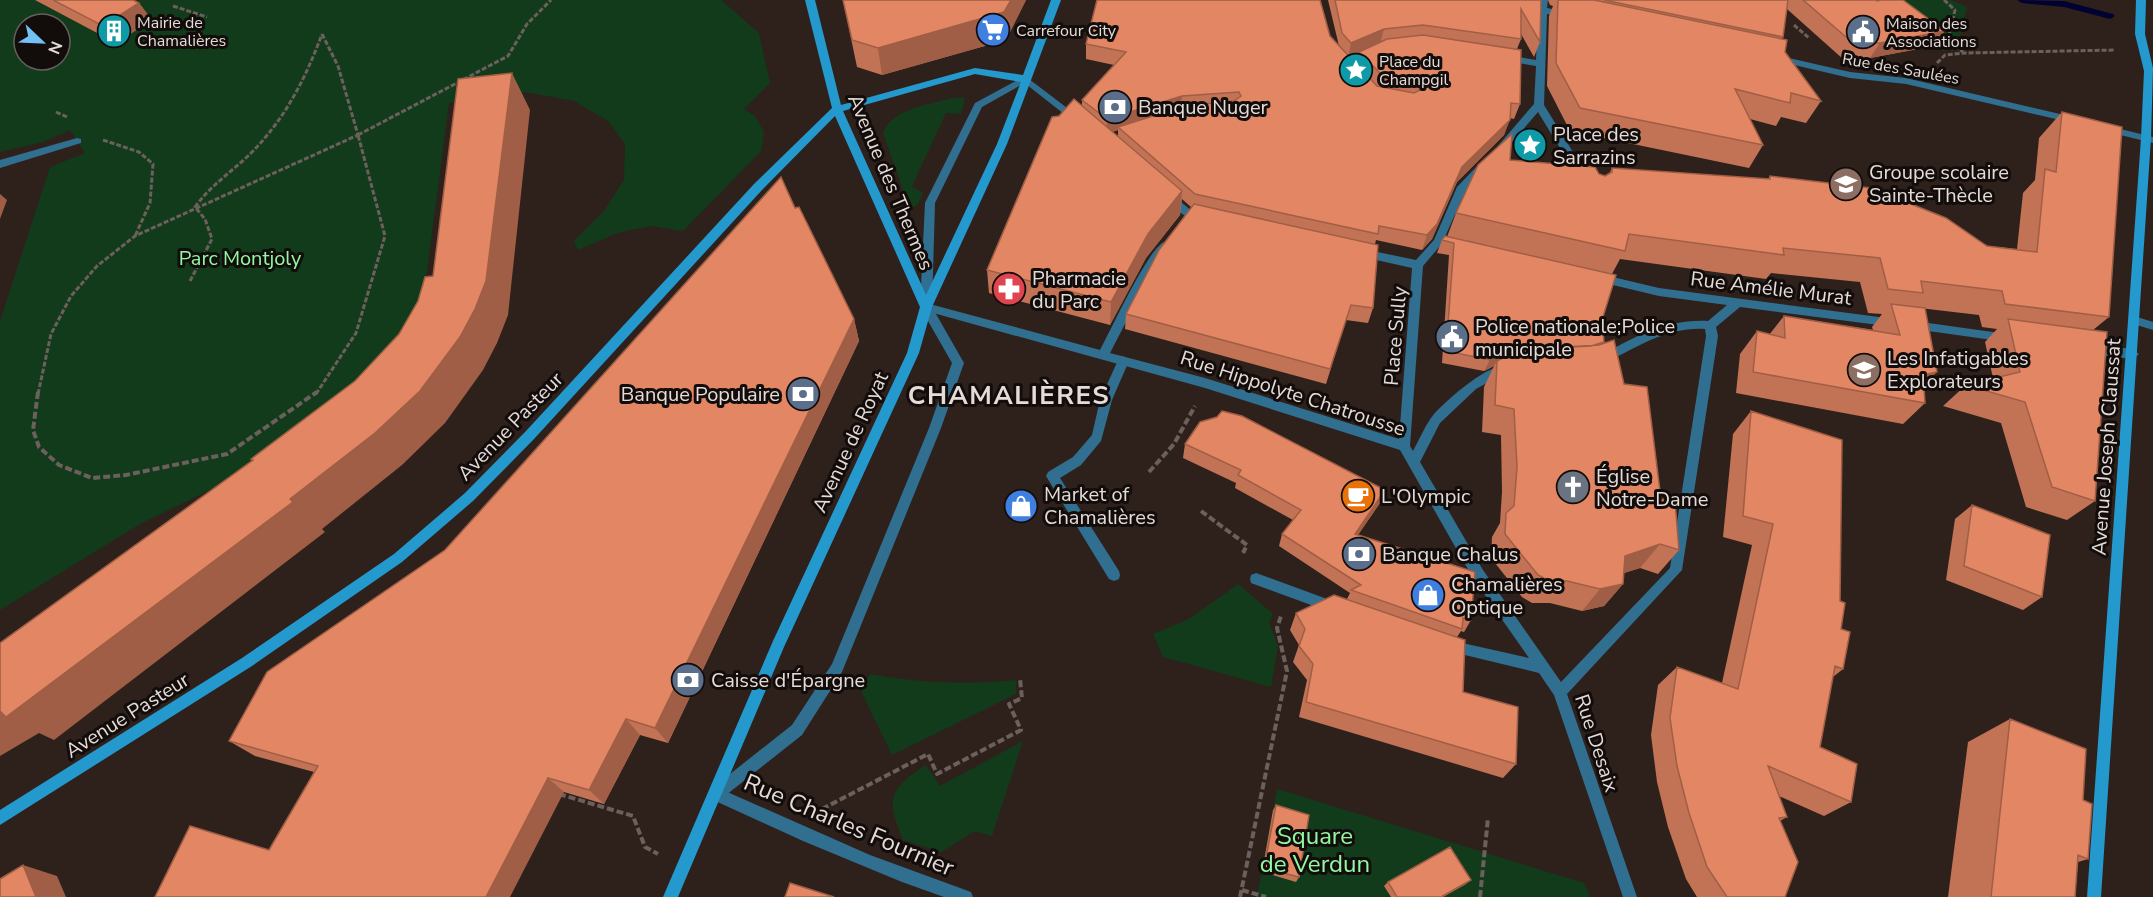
<svg xmlns="http://www.w3.org/2000/svg" width="2153" height="897" viewBox="0 0 2153 897" font-family="'Nunito Sans',sans-serif">
<style>
.green{fill:#113b1b;fill-rule:evenodd}
.lines{fill:none;stroke-linecap:round;stroke-linejoin:round}
.stream{fill:#000232;fill-rule:evenodd}
.path-far1{stroke:#6c605c;stroke-width:3;stroke-dasharray:5 2;stroke-linecap:butt}
.path{stroke:#6c605c;stroke-width:4;stroke-dasharray:7 3;stroke-linecap:butt}
.lane{fill:#306f90;fill-rule:evenodd}
.street{fill:#306f90;fill-rule:evenodd}
.secondary{fill:#2499ce;fill-rule:evenodd}
.wall{fill:#c37355;fill-rule:evenodd}
.shaded-wall{fill:#9f5e45}
.building{fill:#e38663;stroke:#9f5e45;stroke-width:1.5}
.labels{text-anchor:middle;stroke-width:6;stroke-linejoin:round;paint-order:stroke}
.far-poi-label{font-size:16px;fill:#e5dcd9;stroke:#120c0a;text-anchor:start}
.far-street-label{font-size:16px;fill:#e5dcd9;stroke:#120c0a}
.poi-label{font-size:20px;fill:#e5dcd9;stroke:#120c0a;text-anchor:start}
.street-label{font-size:20px;fill:#e5dcd9;stroke:#120c0a}
.park-label{font-size:20px;fill:#91f9a2;stroke:#120c0a}
.near-street-label{font-size:24px;fill:#e5dcd9;stroke:#120c0a}
.near-park-label{font-size:24px;fill:#91f9a2;stroke:#120c0a}
.district-label{font-size:26px;font-weight:bold;letter-spacing:1.5px;fill:#e5dcd9;stroke:#120c0a}
</style>
<rect width="100%" height="100%" fill="#2e211c"/>
<path class="green" d="M0,0h721l38,33 11,50 -26,26 11,7 9,16 -3,19 -78,80 -32,-5 -34,7 -39,17 -4,-9 30,-30 20,-31 1,-36 -17,-23 -34,-20 -49,-9 -76,11 -28,214 -115,126 -166,81 -140,86v-289l50,-154 35,-14 -15,-23 -27,12 -43,10zM24,24h36v36h-36z
M1850,0h101l16,7 -7,30 17,10 -33,4 -57,-44z
M952,98h13l-4,16 -15,-1 -34,73 11,7 -5,11 -4,3 -7,-5 -24,-69c10,-25 45,-28 69,-35z
M1238,584l35,30 -4,9 9,23 -7,41 -108,-30 -10,-23 36,-15z
M870,674c48,9 98,11 146,6v14l-124,61 -31,-64z
M1023,741l-31,95 -17,-5 -34,21 -38,-12c-17,-41 -15,-50 23,-75l14,21z
M1277,789l307,94 6,14h-333z"/>
<g class="lines">
<path class="stream" d="M2017,0l47,1 49,13 2,2 -5,3 -46,-12 -42,-4z"/>
<path class="path-far1" d="M1944,0l11,10 -7,30
M173,6l34,11
M1794,25l15,13
M1938,33l25,19
M322,34l16,32 20,69
M1937,63l8,-8 19,-2 151,-3
M56,112l11,5
M358,135l150,-79 19,-32 24,-24
M103,140l36,12 14,12 -3,39 -15,33
M190,281l22,-42 -7,-20 -10,-12c15,-21 35,-34 53,-51 36,-35 57,-76 74,-122
M38,394l13,-60 20,-38 26,-30 38,-30 223,-101
M316,394l40,-61 29,-97 -27,-101"/>
<path class="path" d="M38,392l-5,38 6,17 20,18 33,13 34,-3 101,-21 90,-62
M1149,472l25,-28 21,-38
M1201,511l46,34 -4,8
M559,794l74,22 12,31 13,7
M822,809l106,-55 9,20 84,-44 -12,-26 13,-6 -2,-19
M1242,890l24,7
M1240,897l47,-226 -10,-43 4,-12
M1480,897l8,-79"/>
<path class="lane" d="M1025,76l5,3 -2,2 -46,26 -47,96 -3,104 32,56 -23,65 -99,244 -40,63 -81,64 -5,2 -5,-2 -2,-5 2,-5 81,-64 40,-61 97,-236 23,-65 -32,-56 5,-104 50,-100z
M77,138l4,1v4l-81,25v-8z
M1123,356l6,5 -17,39 -11,41 -20,24 -21,13 59,93 1,4 -1,4 -5,2 -5,-2 -63,-103 2,-4 25,-15 19,-22 8,-35 19,-42z"/>
<path class="street" d="M1538,0h10l-1,8 22,4 2,2 -5,3 -19,-3 -3,91 45,73 -5,4 -4,-1 -42,-69 -32,37 -4,2 -5,-4 37,-43 2,-38 -30,-5 -5,-3 5,-3 30,5 2,-48 -14,-3 -2,-2 5,-3 11,2z
M1776,55l74,17 56,6 167,39 5,3 -5,3 -167,-39 -56,-6 -77,-18v-4z
M1025,76l54,41v4h-6l-51,-40 -2,-2z
M2108,126l45,11v6l-49,-12v-4z
M1484,162l5,4 -24,26 -21,47 17,4 1,3 -1,3 -4,1 -17,-4 -17,20 -13,180 3,5c6,-11 11,-23 18,-33 10,-14 60,-57 76,-52l2,3 -2,3 -31,17 -36,34 -20,39 63,108 78,112 109,-114 36,-232 -1,-7c-37,-2 -66,17 -98,33l-4,2 -6,-5 2,-3c37,-19 66,-37 109,-35l19,-16 -68,-9 -63,-15 -1,-3 1,-3 4,-1 59,14 235,31 6,4 -6,4 -154,-20 -24,20 2,9 -36,234 -115,124 70,203h-14l-69,-202 -15,-22 -95,-23 -2,-4 2,-4 5,-2 80,18 -56,-80 -73,-128 -195,-62 -279,-77 -6,-4 6,-4 174,47c11,-20 48,-101 64,-108l5,4 -13,18 -46,89 95,25 194,61 13,-171 -49,-11 -5,-4 5,-4 53,11 18,-20 23,-53 23,-24z
M1170,193l22,18 15,3 1,3 -1,3c-18,3 -29,-9 -41,-20l-1,-3z
M2134,316l19,6v8l-23,-7 -2,-3 2,-3z
M1914,321l93,13 6,4 -6,4 -93,-13 -6,-4z
M2089,344l44,5 6,5 -6,5 -44,-5 -6,-5z
M1256,573l82,30 2,4 -2,4 -5,2 -82,-30 -1,-4 1,-4z
M716,787l154,68 101,37 2,5h-29l-42,-15 -99,-41 -92,-42 -2,-5 2,-5z"/>
<path class="secondary" d="M805,0h10l26,105 134,-37 48,7 28,-75h10l-54,144 -75,163 -13,46 -135,294 -106,250h-15l110,-256 134,-288 13,-46 -85,-191 -73,74 -228,249 -61,62 -71,61 -150,104 -252,159v-15l242,-152 152,-104 71,-61 61,-62 228,-247 78,-76zM975,74l46,8 -24,62 -71,151 -83,-184z
M2136,0h10l-1,34 8,34 -2,70 -50,759h-14l54,-759 3,-67 -9,-37z"/>
</g>
<path class="wall" d="M35,0h98l6,3 13,17 -36,23z
M843,0h183l-20,40 -124,35 -25,-8z
M1328,0h213l-1,42 -6,15 -13,-23v5l-4,10 3,55 -6,15 -4,-1 -6,17 -47,47 -25,57 -10,11 -46,-10 -1,4 -2,64 -5,15 -22,-3 -20,64 -201,-55 1,-15 65,-107 -9,-8 -2,16 -34,43 -36,67 -121,-32 -2,-23 72,-154 23,-10v-6l32,-35 -28,-6v-15l244,-8 9,10zM1359,53l-3,12 -7,-8zM1118,130v6l-6,-4z
M1548,0h328l58,46 -64,12 -27,1 -56,-50 -5,30 3,13 36,49 -15,22 -25,-6 -5,9 -26,-7 13,26 -14,23 -179,-37 -23,-45 2,-70 4,-10 -3,-1z
M2062,112l47,205 -16,13 2,171 -28,19 -41,-13 -25,-84 -58,-17 23,-21 27,-7 -8,-36 12,-13 -15,-2 -3,-12 -68,-8 13,78 1,18 -22,21 -167,-31 4,-39 17,-23 12,4 15,-19 89,14 -1,-3 10,-13 -14,-1 -8,-31 -89,-9 -5,6 -146,-20 -8,15 -10,46 2,22 -1,2 21,40 37,115 18,51 -21,24 -18,-6 -16,5 -1,11 -19,22 -22,5 -32,-8h-18l-10,-6 -31,-39 1,-21 8,-14 2,-31 -1,-57 -19,-3 2,-45 10,-21 -10,5 -42,-8 7,-108 -12,-2 5,-13 5,-3 9,-24 54,-53 89,14 6,2 4,-2 3,-6 156,11 2,-3 217,70 30,3 6,-56 12,-13 4,-42z
M795,208l59,111 5,22 -191,402 -28,-8 -36,69 -40,-12 -295,58 45,-78 -59,-16 -26,-15 216,-191z
M1751,411l89,190 3,68 -10,8 -13,70 31,55 -27,14 -45,-20 8,21 -7,4 5,76h-88l-11,-18 -18,-52 -11,-45 -6,-47 7,-50 19,-18 45,16 30,-138 -29,-8 10,-103z
M1185,444l200,46 -5,13 -22,32 113,85 -7,12 -3,-1 -4,6 6,55 53,72 -13,14 -204,-61 8,-37 -14,-18 6,-17 -9,-15 6,-17 51,-14 3,-6 -71,-47 3,-12 11,-14 -58,-32 1,-5 -53,-25z
M1972,505l70,92 -19,13 -77,-30 9,-61z
M2010,719l73,81 5,59 -10,3 -3,35h-127l20,-155z
M1276,805l23,72 -3,5 -34,-10 11,-62z
M1388,882l78,2 -23,13h-52l-7,-11z"/>
<path class="shaded-wall" d="M1011,0h15l-20,40 -124,35 -4,-27z
M139,3l13,17 -36,23 -13,-17z
M1384,29l-4,15 -21,8v1l-11,5 3,-15z
M1945,31l-11,15 -64,12 10,-15z
M512,73l18,37 -22,205 -11,28 -14,27 -38,53 -43,42 -80,64 3,3 -271,208 -15,-7 -39,23v-47l290,-210 85,-66z
M1182,96l-2,15 -62,16v3l-12,4 1,-15z
M1510,120l-6,15 -47,47 -25,57 -10,11 5,-15 35,-68z
M1182,191l-2,24 -34,43 -36,67 1,-23 37,-68z
M0,194l7,6 -7,19z
M854,319l5,22 -191,402 -13,-15z
M1502,353l-5,12v-4l-3,5 -10,5 6,-11z
M1937,372l-22,22 8,-19z
M1385,490l-5,13 -30,43 5,-12z
M1660,544l-20,24 -34,11 19,-23z
M1623,584l-19,22 -22,5 18,-22z
M626,719l14,16 -36,69 -15,-14z
M548,778l16,14 -54,105h-24z
M23,865l34,11 9,21h-30z
M1471,880l-5,4 -23,13h-2z"/>
<path class="building" d="M53,0h80l6,3 -36,23z
M843,0h168l-7,12 -126,36 -26,-8z
M1097,0h223l10,36 47,50 37,7 8,-4 -7,-6 -31,-6 -25,-25 28,-13 36,-4 98,15 -1,54 -9,-1 -1,17 -48,47 -25,57 -10,11 -48,-9 -1,8 -183,-40 -77,-67 66,-21 50,-5 7,-5 -2,-4 -57,4 -75,23 -25,-19 44,-48 -40,-8z
M1335,0h206l-1,42 -19,-33v30l-98,-14 -39,4 -33,14 -9,-10z
M1558,0h36l193,40 -2,12 36,49 -30,-8 -1,10 -55,-14 28,56 -183,-37 -24,-45z
M1604,0h184l-5,37z
M1803,0h73l1,1 4,-1h22l42,31 -65,12h-27z
M512,73l-26,208 -11,28 -15,28 -40,54 -45,42 -85,66 3,3 -287,215 -6,-6v-68l253,-183 -2,-1 104,-78 44,-47 19,-33 7,-24 8,-1 25,-197z
M1074,99l108,92 -34,43 -37,68 -124,-32 65,-153 7,-1z
M2062,112l60,15 -13,190 -104,-13 -3,-13 -81,-10 2,12 -35,-4 -8,-31 -97,-10 1,7 -155,-21 -4,17 -169,-38 22,-48 34,-31 -2,26 85,7 4,7 6,2 7,-4v-4l158,11v-3l101,12 75,30 41,28 50,6 8,-83 11,3z
M781,177l14,31 4,-1 55,112 -199,409 -29,-9 -37,71 -41,-12 -62,119h-331l35,-71 79,24 49,-84 -89,-25 38,-69 178,-122z
M1194,204l184,41 -5,63 -22,-3 -21,64 -204,-55 33,-64z
M1445,236l171,39 -14,45 2,22 -13,4 -74,4 -4,2 -11,1 -12,7 -44,-9 8,-108 -12,-3z
M1891,304l34,4 12,64 -14,3 2,28 -172,-31 4,-41 28,7 -1,-22 116,19z
M2008,319l99,13 -12,169 -43,-14 -27,-85 -59,-17 54,-13z
M1614,340l10,44 23,3 14,112 14,2 4,49 -19,-6 -35,12 -2,28 -23,5 -33,-8h-18l-11,-6 -33,-41 1,-21 8,-7 3,-39 -3,-58 -19,-4 2,-44 20,-11 82,-5z
M1222,411l20,5 143,74 -30,44 120,38 -4,48 -8,-2 -1,11 -111,-39 10,-5 -79,-51 19,-24 -63,-35 3,-5 -56,-26 15,-22 17,-5z
M1751,411l91,29 -2,161 5,2 -4,26 9,3 -7,37 -8,-3 -15,81 37,17 -6,38 -83,-36 19,51 -8,1 19,44 -13,35h-58l-20,-30 -18,-54 -12,-47 -7,-48 7,-51 61,22 35,-165 -30,-8z
M1972,505l78,30 -8,62 -78,-31z
M1334,595l131,45 -2,52 55,15 -2,57 -210,-62 7,-38 -14,-18 6,-17 -9,-16z
M2010,719l76,30 -3,51 9,4 -4,55 -10,-4 -3,42h-84z
M1276,805l33,10 -10,62 -35,-9z
M1450,847l21,33 -30,17h-44l-9,-15z
M23,865l13,32h-36v-18z
M790,883l44,14h-49z"/>
<defs>
<g id="supermarket-disc" transform="scale(1.725)"><circle r="9.5" fill="#3f7fe0" stroke="#120c0a"/><path d="M-6-5.5h2.5l.6 2H6L4.5 2H-2.5L-4.4-4H-6ZM-1.5 3.2a1.3 1.3 0 1 0 .1 0ZM3 3.2a1.3 1.3 0 1 0 .1 0Z" fill="#fff"/></g>
<g id="building-disc" transform="scale(1.725)"><circle r="9.5" fill="#0f9aa8" stroke="#120c0a"/><path d="M-4-6H4V6H1V3H-1V6H-4ZM-2.5-4.3h1.7v1.8h-1.7ZM.8-4.3h1.7v1.8H.8ZM-2.5-1h1.7V.8h-1.7ZM.8-1h1.7V.8H.8Z" fill="#fff"/></g>
<g id="civic-disc" transform="scale(1.725)"><circle r="9.5" fill="#5c6f8a" stroke="#120c0a"/><path d="M-.6-6.5H3V-4.5H.6V-3L4-1V1h2V6H-6V1h2V-1L-.6-3ZM-1.2 2.5V6h2.4V2.5Z" fill="#fff"/></g>
<g id="sight-disc" transform="scale(1.725)"><circle r="9.5" fill="#0f9aa8" stroke="#120c0a"/><path d="M0-6L1.8-2.2L6-1.7L2.9 1.2L3.7 5.4L0 3.3L-3.7 5.4L-2.9 1.2L-6-1.7L-1.8-2.2Z" fill="#fff"/></g>
<g id="bank-disc" transform="scale(1.725)"><circle r="9.5" fill="#5c6f8a" stroke="#120c0a"/><path d="M-6-4H6V4H-6ZM0-2.3a2.3 2.3 0 1 0 0 4.6a2.3 2.3 0 1 0 0-4.6Z" fill="#fff"/></g>
<g id="school-disc" transform="scale(1.725)"><circle r="9.5" fill="#8d6e63" stroke="#120c0a"/><path d="M0-5L7-2L0 1L-7-2ZM-4 1L0 2.5L4 1V4Q0 6-4 4Z" fill="#fff"/></g>
<g id="pharmacy-disc" transform="scale(1.725)"><circle r="9.5" fill="#e0444e" stroke="#120c0a"/><path d="M-2-6h4v4h4v4h-4v4h-4v-4h-4v-4h4Z" fill="#fff"/></g>
<g id="church-disc" transform="scale(1.725)"><circle r="9.5" fill="#6b7280" stroke="#120c0a"/><path d="M-1.2-6h2.4v3.5h3.3v2.4h-3.3V6h-2.4V-.1h-3.3v-2.4h3.3Z" fill="#fff"/></g>
<g id="cafe-disc" transform="scale(1.725)"><circle r="9.5" fill="#e8710a" stroke="#120c0a"/><path d="M-5.5-4.5H6V0H3Q3 3.5 0 3.5H-2.5Q-5.5 3.5-5.5 0ZM3-3.2v2h1.7v-2ZM-6 4.5H4V6H-6Z" fill="#fff"/></g>
<g id="shop-disc" transform="scale(1.725)"><circle r="9.5" fill="#3f7fe0" stroke="#120c0a"/><path d="M-5-2.5h2.3a2.7 3.5 0 0 1 5.4 0H5L5.5 6h-11ZM-1.5-2.5h3a1.5 2.3 0 0 0-3 0Z" fill="#fff"/></g>
</defs>
<g fill-rule="evenodd">
<use href="#supermarket-disc" x="993" y="30"/>
<use href="#building-disc" x="114" y="31"/>
<use href="#civic-disc" x="1863" y="32"/>
<use href="#sight-disc" x="1356" y="70"/>
<use href="#bank-disc" x="1115" y="107"/>
<use href="#sight-disc" x="1530" y="145"/>
<use href="#school-disc" x="1846" y="184"/>
<use href="#pharmacy-disc" x="1009" y="289"/>
<use href="#civic-disc" x="1452" y="337"/>
<use href="#school-disc" x="1864" y="370"/>
<use href="#bank-disc" x="803" y="394"/>
<use href="#church-disc" x="1573" y="487"/>
<use href="#cafe-disc" x="1358" y="496"/>
<use href="#shop-disc" x="1021" y="506"/>
<use href="#bank-disc" x="1359" y="554"/>
<use href="#shop-disc" x="1428" y="595"/>
<use href="#bank-disc" x="688" y="680"/>
</g>
<g class="labels">
<g class="far-poi-label">
<text x="137" y="28">Mairie de<tspan x="137" dy="18">Chamalières</tspan></text>
<text x="1886" y="29">Maison des<tspan x="1886" dy="18">Associations</tspan></text>
<text x="1016" y="36">Carrefour City</text>
<text x="1379" y="67">Place du<tspan x="1379" dy="18">Champgil</tspan></text>
</g>
<g class="far-street-label">
<text transform="translate(1901 68) rotate(10)" y="6">Rue des Saulées</text>
</g>
<g class="poi-label">
<text x="1138" y="114">Banque Nuger</text>
<text x="1553" y="141">Place des<tspan x="1553" dy="23">Sarrazins</tspan></text>
<text x="1869" y="179">Groupe scolaire<tspan x="1869" dy="23">Sainte-Thècle</tspan></text>
<text x="1032" y="285">Pharmacie<tspan x="1032" dy="23">du Parc</tspan></text>
<text x="1475" y="333">Police nationale;Police<tspan x="1475" dy="23">municipale</tspan></text>
<text x="1887" y="365">Les Infatigables<tspan x="1887" dy="23">Explorateurs</tspan></text>
<text x="780" y="401" text-anchor="end">Banque Populaire</text>
<text x="1596" y="483">Église<tspan x="1596" dy="23">Notre-Dame</tspan></text>
<text x="1044" y="501">Market of<tspan x="1044" dy="23">Chamalières</tspan></text>
<text x="1381" y="503">L'Olympic</text>
<text x="1382" y="561">Banque Chalus</text>
<text x="1451" y="591">Chamalières<tspan x="1451" dy="23">Optique</tspan></text>
<text x="711" y="687">Caisse d'Épargne</text>
</g>
<g class="street-label">
<text transform="translate(891 182) rotate(67)" y="7">Avenue des Thermes</text>
<text transform="translate(1771 288) rotate(7)" y="7">Rue Amélie Murat</text>
<text transform="translate(1395 336) rotate(-85)" y="7">Place Sully</text>
<text transform="translate(1293 393) rotate(18)" y="7">Rue Hippolyte Chatrousse</text>
<text transform="translate(510 426) rotate(-46)" y="7">Avenue Pasteur</text>
<text transform="translate(850 442) rotate(-65)" y="7">Avenue de Royat</text>
<text transform="translate(2106 447) rotate(-86)" y="7">Avenue Joseph Claussat</text>
<text transform="translate(127 715) rotate(-32)" y="7">Avenue Pasteur</text>
<text transform="translate(1597 743) rotate(72)" y="7">Rue Desaix</text>
</g>
<g class="park-label">
<text x="240" y="265">Parc Montjoly</text>
</g>
<g class="near-street-label">
<text transform="translate(849 825) rotate(23)" y="8">Rue Charles Fournier</text>
</g>
<g class="near-park-label">
<text x="1315" y="844">Square<tspan x="1315" dy="28">de Verdun</tspan></text>
</g>
<g class="district-label">
<text x="1009" y="404">CHAMALIÈRES</text>
</g>
</g>
<g transform="translate(42 42) rotate(113)"><circle r="28" fill="#120c0a" stroke="#665f5d" stroke-width="1.5"/>
<path d="M0-4.5L10 22L0 15L-10 22Z" fill="#72c1f5"/>
<text y="-9" font-size="16" font-weight="bold" text-anchor="middle" fill="#e5dcd9">N</text>
</g>
</svg>
